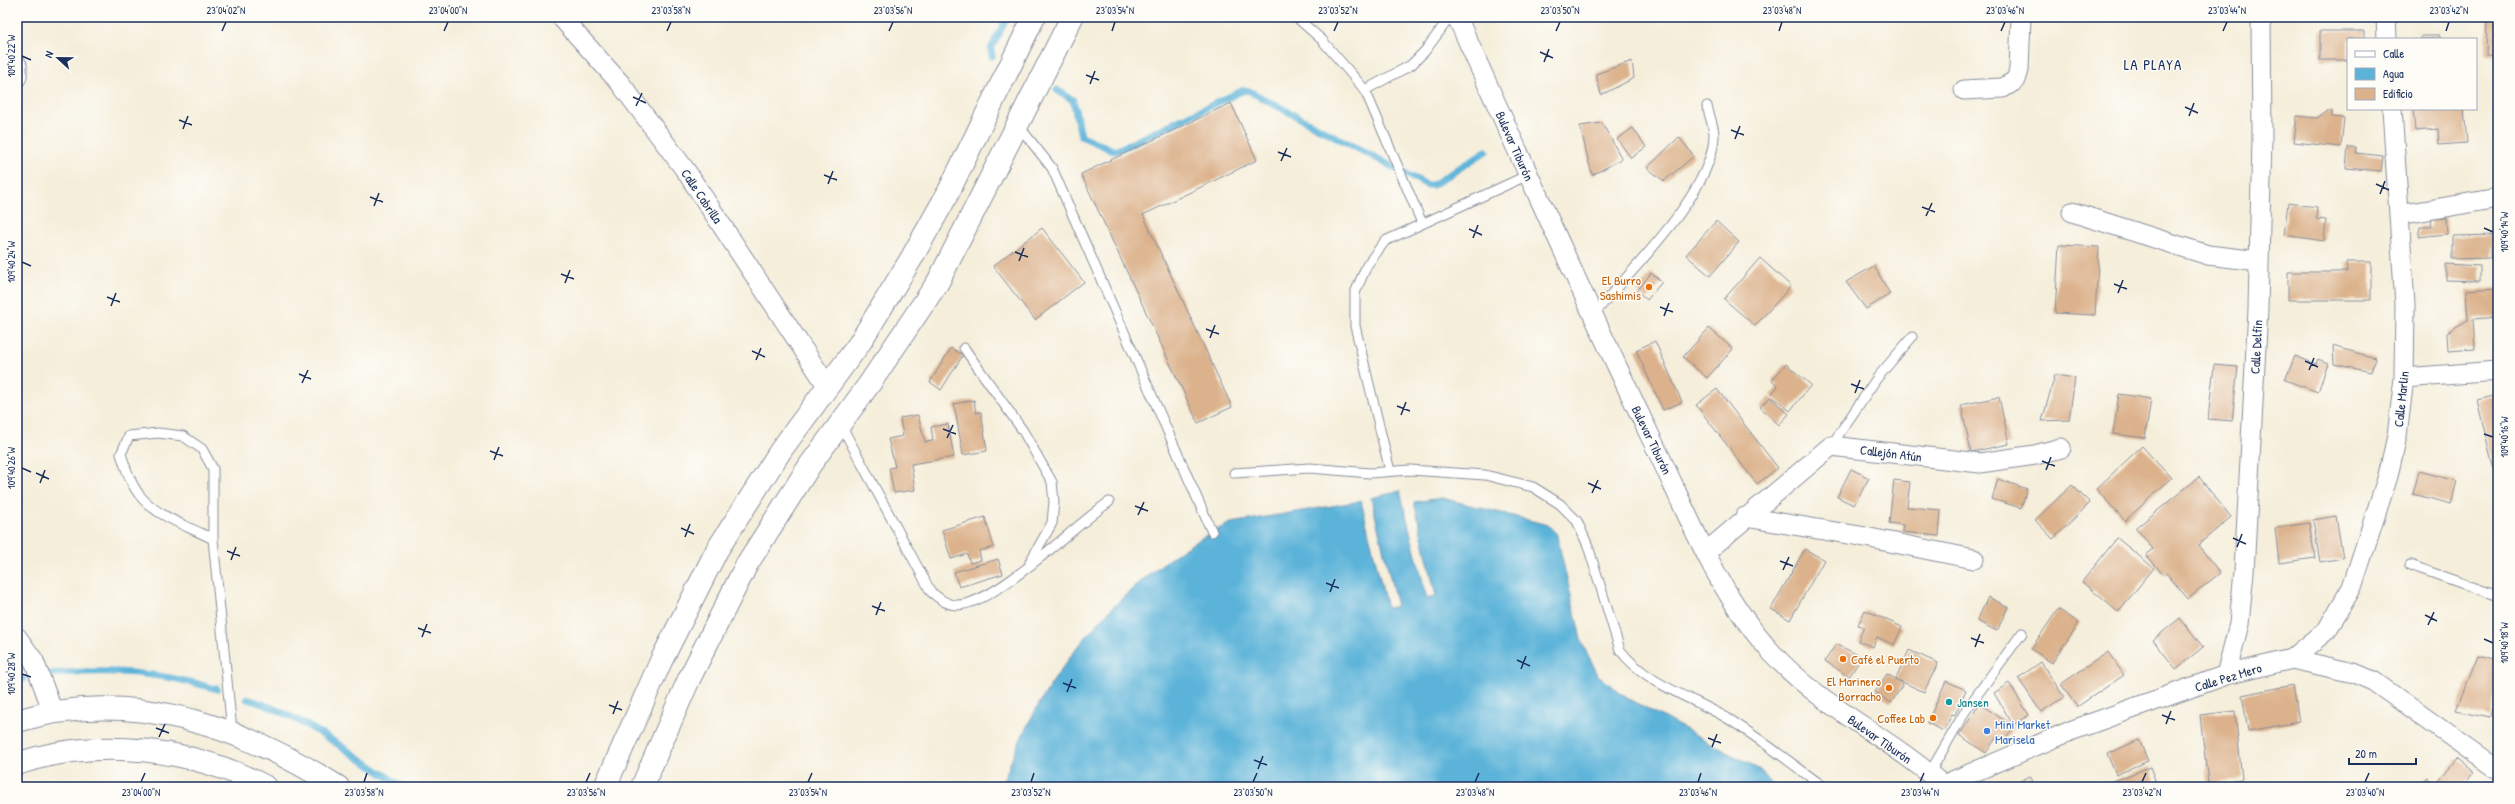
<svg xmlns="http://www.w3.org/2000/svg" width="2515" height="804" viewBox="0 0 2515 804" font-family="'Patrick Hand',sans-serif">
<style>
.water{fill:#5cb3d9;stroke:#3c719c}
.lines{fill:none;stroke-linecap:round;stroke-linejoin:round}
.stream{stroke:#5cb3d9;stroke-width:7}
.building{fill:#dcb28c}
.service-casing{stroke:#888e9c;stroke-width:11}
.minor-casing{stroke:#888e9c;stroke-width:21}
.tertiary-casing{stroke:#888e9c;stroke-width:24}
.service{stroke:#fff;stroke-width:9}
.minor{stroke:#fff;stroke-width:19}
.tertiary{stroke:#fff;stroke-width:22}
.ticks{fill:none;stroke:#1b2f5e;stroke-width:1.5}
.food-dot{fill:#e8710a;stroke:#fdfcf7;stroke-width:1.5}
.culture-dot{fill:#0f9aa8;stroke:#fdfcf7;stroke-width:1.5}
.shop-dot{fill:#3f7fe0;stroke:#fdfcf7;stroke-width:1.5}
.labels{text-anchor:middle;stroke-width:3;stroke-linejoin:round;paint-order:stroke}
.street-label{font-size:13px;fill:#1b2f5e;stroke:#fdfcf7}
.food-label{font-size:13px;fill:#c56008;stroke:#fdfcf7;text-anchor:end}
.culture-label{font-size:13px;fill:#0d838f;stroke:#fdfcf7;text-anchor:start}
.shop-label{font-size:13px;fill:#366cbe;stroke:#fdfcf7;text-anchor:start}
.quarter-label{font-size:15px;letter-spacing:1px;fill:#1b2f5e;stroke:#fdfcf7}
.neatline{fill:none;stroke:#1b2f5e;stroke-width:1.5}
.ticks-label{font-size:10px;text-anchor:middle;fill:#1b2f5e}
</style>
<rect width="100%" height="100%" fill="#fdfcf7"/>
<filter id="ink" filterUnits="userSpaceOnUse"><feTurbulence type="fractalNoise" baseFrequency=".025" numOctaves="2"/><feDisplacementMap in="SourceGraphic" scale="8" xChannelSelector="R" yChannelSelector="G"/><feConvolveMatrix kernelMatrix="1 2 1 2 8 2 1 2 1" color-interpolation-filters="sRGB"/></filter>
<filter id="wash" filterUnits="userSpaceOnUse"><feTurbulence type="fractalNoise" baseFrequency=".012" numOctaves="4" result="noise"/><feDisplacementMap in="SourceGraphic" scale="16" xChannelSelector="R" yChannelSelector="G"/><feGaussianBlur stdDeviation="0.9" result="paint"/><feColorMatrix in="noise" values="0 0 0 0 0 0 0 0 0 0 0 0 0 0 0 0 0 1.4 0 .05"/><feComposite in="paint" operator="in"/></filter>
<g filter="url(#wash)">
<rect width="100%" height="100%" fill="#f5eeda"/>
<path class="water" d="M1400,491l27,108 9,-3 -22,-94 28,-4 106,27 8,7 26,111 16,32 26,21 136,74 14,17h-772c34,-108 125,-217 229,-264l130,-22 26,107 10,-2 -26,-108z"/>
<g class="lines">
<path class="stream" d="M992,56l-1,-7 16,-32
M1057,90l16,10 8,36 34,15 129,-61 5,1 178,94h6l53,-34
M47,674c64,-5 108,-3 170,15
M17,681l6,-2
M247,699c54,15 108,58 156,88"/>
</g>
<g id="blocks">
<path class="building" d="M2487,20l11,1v35l-12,-1z
M2320,31h45v8h-17v21h-28z
M2421,36h19v3h-19z
M1632,61l2,17 -33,17 -5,-21z
M1231,103l26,57 -114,55 89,192 -34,16 -117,-249z
M2413,109h51l3,34 -28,2 -1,-16 -23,2z
M2327,111h5v6l12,1 -3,29 -47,-5 3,-26 20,2z
M1602,123l20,36 -30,16 -12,-49z
M1633,128l13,19 -15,11 -14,-19z
M1679,137l15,19 -30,25 -17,-13z
M2348,147h8v6l27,3 -2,15 -35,-3z
M2288,203l29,4 -1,12 10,1 -2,21 -40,-6z
M2446,218l1,16 -29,3 2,-10h11l1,-8z
M1716,221l23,21 -29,34 -24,-21z
M1042,228l42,54 -49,38 -42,-54z
M2498,235v12h-8v11l-38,1v-23z
M2059,245l40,2 -4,68 -40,-2z
M1760,258l31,28 -36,40 -31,-27z
M2346,262h25v38h-83v-28h59z
M2446,264l34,2v15l-34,-1z
M1874,266l16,28 -24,15 -20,-27z
M1651,273l11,9 -15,18 -10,-9z
M2498,288v29l-25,2 2,30 -27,2 -1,-19 21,-12 -2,-30z
M1709,328l24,21 -26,29 -24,-21z
M1655,341l27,61 -19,8 -27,-60z
M2333,346l42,12 -4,14 -37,-8z
M951,348l12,7 -22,35 -11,-8z
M2295,356l21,8 2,-5 10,4 -10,29 -33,-12z
M1786,364l25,21 -21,26 -19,-16 7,-9 -6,-6z
M2214,365l24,2 -6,54 -24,-2z
M2055,375l20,3 -6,42 -27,1z
M1717,389l61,79 -21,16 -61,-79z
M2119,394l32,5 -6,39 -32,-4z
M2498,395v88h-1l-20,-83z
M1770,397l19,17 -10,11 -19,-18z
M1999,397l10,47 -38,8 -10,-47z
M974,400l2,13 5,-1 6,39 -24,4 -9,-51z
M918,415l7,27 8,-1 -2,-14 17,-3 6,33 -43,7 4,26 -21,3 -5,-25 6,-1 -7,-28 15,-3 -3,-18z
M2142,446l29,32 -46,43 -29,-32z
M1851,469l18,9 -15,27 -17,-8z
M2419,471l38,10 -6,23 -38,-10z
M2199,477l32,40 -33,28 22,28 -32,26 -22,-26 -3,2 -17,-21 7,-5 -17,-21z
M1998,479l29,10 -6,19 -29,-9z
M1894,480l16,2 -3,25 34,3 -2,26 -37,-4 1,-7 -14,-2z
M2072,485l18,18 -37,36 -18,-19z
M2336,516l7,42 -23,4 -7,-42z
M985,517l9,30 -15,4 2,9 -11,3 -3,-9 -16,5 -9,-29z
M2309,523l6,35 -36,5 -4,-35z
M2117,538l37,30 -36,44 -36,-30z
M1805,549l19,11 -34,60 -19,-11z
M998,559l5,15 -44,13 -5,-15z
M1988,597l20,10 -11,24 -20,-10z
M2058,609l21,14 -27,40 -21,-14z
M1865,610l37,17 -8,18 -17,-8 -4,10 -15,-6 6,-14 -6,-2z
M2180,618l23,29 -27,22 -23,-29z
M1836,644l26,13 -13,20 -24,-16z
M1909,650l29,13 -14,29 -28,-13 7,5 -12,19 -16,-11 12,-18 9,5z
M2108,652l16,23 -47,32 -16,-23z
M2478,655l20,5v24l-8,33 -34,-7z
M2041,662l23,35 -23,15 -23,-34z
M1946,681l20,9 -11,25 -3,-1 -8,17 -17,-8z
M2009,683l20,32 -16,10 -19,-32z
M2293,685l6,37 -51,9 -6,-36z
M1980,704l34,23 -9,13 -7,-5 -12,18 -27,-18z
M2235,711l7,68 -34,4 -8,-68z
M2139,740l9,21 -32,14 -9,-21z
M2457,758l17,14 -12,15h-42l8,-9 7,7z
M2150,767l7,18 -44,2 -2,-5z
M2030,776l6,11h-27z"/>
</g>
</g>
<g filter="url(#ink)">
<use href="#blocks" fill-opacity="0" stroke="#888e9c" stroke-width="1"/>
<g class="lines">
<g class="service-casing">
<path id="service" d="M1296,17l26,23 43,50
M1018,125l34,43 160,364
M1422,223l-57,-133 46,-25 14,-14 25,-34
M1592,316c36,-42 122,-125 122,-181 0,-9 -5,-20 -7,-29
M964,348l59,83 29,51 2,20 -2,21 -22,39
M841,425l90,167c8,6 15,13 26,13 38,0 117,-79 152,-103
M1831,446l46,-68 35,-41
M1390,471l-35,-145v-33l12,-28 18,-24 143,-66
M1234,473l76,-5 60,5 40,-3 75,5 48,12 27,17 17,17 11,25 32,104c26,34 71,47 107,68 34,21 65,46 97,69
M213,539c-23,-12 -55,-22 -72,-42 -10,-12 -15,-28 -20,-43l8,-18 29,-3 25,3 19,13 11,20v70l19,192
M2410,565l88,31
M1929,774l37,-64 56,-77"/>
</g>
<g class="minor-casing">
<path id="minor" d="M561,17l59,66 66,88 142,216
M1457,17c64,142 128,284 196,425 35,72 64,151 119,211 50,55 119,85 173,134
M2386,17l1,22
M17,65v12
M1964,90l39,-2 13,-8 3,-10 2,-53
M2072,212l136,43 51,6
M2399,215l99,-17
M2404,378l94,-7
M1745,517l115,19 114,23
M1706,552l125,-106 149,17 55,-8 26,-7
M17,637l17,24 19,51
M2292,659l35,-29 25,-43 36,-111 9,-40 7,-58 1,-73 -13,-196
M2226,675l13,-51 5,-52 14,-263 4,-172 -1,-120
M1943,785l130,-55 153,-55 66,-16 62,14 19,8 125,89"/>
</g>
<g class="tertiary-casing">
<path id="tertiary" d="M17,721c114,-34 225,5 321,66
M17,764c80,-28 175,-16 249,23
M605,787l56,-126 56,-111 64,-100 78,-106 52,-85 36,-64 87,-178
M642,787l47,-108 58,-115 63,-99 60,-82 68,-101 134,-265"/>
</g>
<use href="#service" class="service"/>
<use href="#minor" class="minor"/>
<use href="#tertiary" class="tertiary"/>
</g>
</g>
<path class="ticks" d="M222,31l4,-9M444,31l4,-9M667,31l4,-9M889,31l4,-9M1112,31l3,-9M1334,31l4,-9M1556,31l4,-9M1779,31l3,-9M2001,31l4,-9M2223,31l4,-9M2446,31l3,-9M1540,52l13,6M22,56l9,4M1544,62l5,-13M1086,75l13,5M1090,84l5,-13M633,97l13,6M636,106l6,-13M2185,107l13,6M2189,116l5,-13M179,120l13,5M183,129l5,-13M1731,130l13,5M1735,139l5,-13M1278,152l13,5M1281,161l6,-13M824,175l13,5M828,184l5,-13M2376,184l13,6M2380,194l5,-13M370,197l13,5M374,206l5,-13M1922,207l13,5M1926,216l6,-13M2484,228l9,4M1469,229l13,6M1473,238l5,-13M1015,252l13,5M1019,261l5,-13M22,262l9,4M561,274l13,5M565,283l5,-13M2114,284l13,5M2118,293l5,-13M107,297l13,5M111,306l5,-13M1660,307l13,5M1664,316l5,-13M1206,329l13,5M1210,338l5,-13M752,351l13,6M756,360l5,-12M2305,361l13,6M2309,370l5,-12M299,374l12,5M302,383l6,-13M1851,384l13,5M1855,393l5,-13M1397,406l13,5M1401,415l5,-13M943,429l13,5M2484,434l9,3M947,438l6,-13M490,451l13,5M494,460l5,-13M2042,461l13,5M22,468l9,4M2046,470l5,-13M36,473l13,6M40,483l5,-13M1588,483l13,6M1592,493l6,-13M1135,506l13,5M1138,515l6,-13M681,528l13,6M685,537l5,-13M2233,538l13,6M2237,547l5,-13M227,551l13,5M231,560l5,-13M1780,561l13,5M1783,570l6,-13M1326,583l13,5M1330,592l5,-13M872,606l13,5M876,615l5,-13M2425,615l12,6M2428,625l6,-13M418,628l13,5M422,637l5,-13M1971,638l13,5M2484,639l9,4M1975,647l5,-13M1517,660l13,6M1521,669l5,-13M22,674l9,3M1063,683l13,5M1067,692l5,-13M609,705l13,5M613,714l5,-13M2162,715l13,5M2166,724l5,-13M156,728l13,5M159,737l6,-13M1708,738l13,5M1712,747l5,-13M1254,760l13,5M1258,769l5,-13M141,782l4,-9M364,782l3,-9M586,782l4,-9M808,782l4,-9M1031,782l3,-9M1253,782l4,-9M1475,782l4,-9M1698,782l3,-9M1920,782l4,-9M2142,782l4,-9M2365,782l4,-9"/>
<g class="food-dot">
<circle cx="1649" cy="287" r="4"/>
<circle cx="1843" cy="659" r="4"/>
<circle cx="1889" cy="688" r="4"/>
<circle cx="1933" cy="718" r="4"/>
</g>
<circle class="culture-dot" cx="1949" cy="702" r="4"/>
<circle class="shop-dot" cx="1987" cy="731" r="4"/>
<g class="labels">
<g class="street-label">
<text transform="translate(1515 146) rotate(66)" y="5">Bulevar Tiburón</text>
<text transform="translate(702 196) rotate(56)" y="5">Calle Cabrilla</text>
<text transform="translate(2256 347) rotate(-87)" y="5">Calle Delfín</text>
<text transform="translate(2401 399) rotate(-84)" y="5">Calle Marlin</text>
<text transform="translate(1652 440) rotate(64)" y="5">Bulevar Tiburón</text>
<text transform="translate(1891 453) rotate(7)" y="5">Callejón Atún</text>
<text transform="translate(2228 677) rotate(-17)" y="5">Calle Pez Mero</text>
<text transform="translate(1880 739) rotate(35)" y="5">Bulevar Tiburón</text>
</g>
<g class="food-label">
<text x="1641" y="285">El Burro<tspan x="1641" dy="15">Sashimis</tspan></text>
<text x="1851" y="664" text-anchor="start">Café el Puerto</text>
<text x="1881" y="686">El Marinero<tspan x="1881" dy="15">Borracho</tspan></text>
<text x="1925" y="723">Coffee Lab</text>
</g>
<g class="culture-label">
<text x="1957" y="707">Jansen</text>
</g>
<g class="shop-label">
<text x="1995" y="729">Mini Market<tspan x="1995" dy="15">Marisela</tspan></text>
</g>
<g class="quarter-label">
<text x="2153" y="70">LA PLAYA</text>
</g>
</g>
<rect width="2515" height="804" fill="none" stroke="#fdfcf7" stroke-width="44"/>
<rect x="2347" y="38" width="130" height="72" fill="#fdfcf7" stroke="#a3aaba"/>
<rect x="2355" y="51" width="20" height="6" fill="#ffffff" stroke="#a3aaba"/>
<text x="2383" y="58" font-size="12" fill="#1b2f5e">Calle</text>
<rect x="2355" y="68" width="20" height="12" fill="#5cb3d9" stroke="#a3aaba"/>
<text x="2383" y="78" font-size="12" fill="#1b2f5e">Agua</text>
<rect x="2355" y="88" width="20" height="12" fill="#dcb28c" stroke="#a3aaba"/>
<text x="2383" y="98" font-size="12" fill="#1b2f5e">Edificio</text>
<g transform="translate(58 58) rotate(292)" stroke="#fdfcf7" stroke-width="3" paint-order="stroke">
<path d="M0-3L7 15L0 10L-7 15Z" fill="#1b2f5e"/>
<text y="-6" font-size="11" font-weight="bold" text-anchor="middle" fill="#1b2f5e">N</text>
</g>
<path d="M2349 758v6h67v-6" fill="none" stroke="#1b2f5e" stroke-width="2"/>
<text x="2355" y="758" font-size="12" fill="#1b2f5e" stroke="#fdfcf7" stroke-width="3" paint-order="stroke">20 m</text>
<rect x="22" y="22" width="2471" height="760" class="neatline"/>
<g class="ticks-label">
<text x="226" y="14">23°04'02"N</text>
<text x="448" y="14">23°04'00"N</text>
<text x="671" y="14">23°03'58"N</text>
<text x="893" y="14">23°03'56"N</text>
<text x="1115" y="14">23°03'54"N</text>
<text x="1338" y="14">23°03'52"N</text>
<text x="1560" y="14">23°03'50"N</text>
<text x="1782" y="14">23°03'48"N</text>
<text x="2005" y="14">23°03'46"N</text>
<text x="2227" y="14">23°03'44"N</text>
<text x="2449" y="14">23°03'42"N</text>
<text transform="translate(11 56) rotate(-90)" y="4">109°40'22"W</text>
<text transform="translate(2504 232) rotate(-90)" y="4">109°40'14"W</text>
<text transform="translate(11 262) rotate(-90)" y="4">109°40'24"W</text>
<text transform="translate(2504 437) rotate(-90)" y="4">109°40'16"W</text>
<text transform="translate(11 468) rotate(-90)" y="4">109°40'26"W</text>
<text transform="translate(2504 643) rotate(-90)" y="4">109°40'18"W</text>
<text transform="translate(11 674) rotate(-90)" y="4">109°40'28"W</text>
<text x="141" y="796">23°04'00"N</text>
<text x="364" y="796">23°03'58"N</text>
<text x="586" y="796">23°03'56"N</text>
<text x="808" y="796">23°03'54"N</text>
<text x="1031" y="796">23°03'52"N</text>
<text x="1253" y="796">23°03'50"N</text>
<text x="1475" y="796">23°03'48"N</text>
<text x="1698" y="796">23°03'46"N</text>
<text x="1920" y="796">23°03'44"N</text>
<text x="2142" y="796">23°03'42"N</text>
<text x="2365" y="796">23°03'40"N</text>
</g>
</svg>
